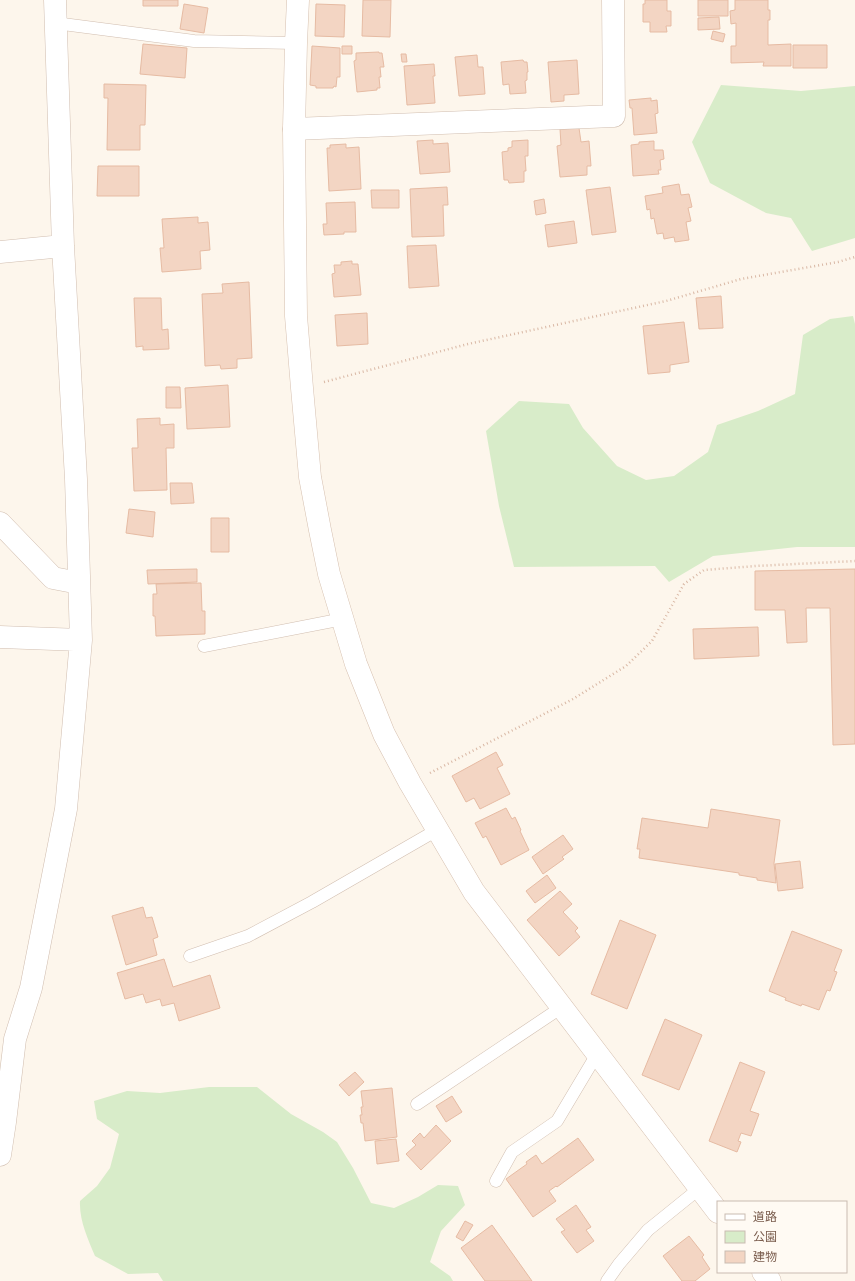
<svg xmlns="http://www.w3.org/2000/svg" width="855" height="1281" viewBox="0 0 855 1281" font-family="Ubuntu,'Noto Sans JP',sans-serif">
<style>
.green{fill:#d8ecc9}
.building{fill:#f3d5c3;stroke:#e6bba3}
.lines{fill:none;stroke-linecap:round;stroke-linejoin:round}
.lane-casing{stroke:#d1beb0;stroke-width:13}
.street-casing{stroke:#d1beb0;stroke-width:23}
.secondary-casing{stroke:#d6c0b0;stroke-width:23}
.path{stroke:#d9b8a5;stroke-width:2.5;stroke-dasharray:1 3;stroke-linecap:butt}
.lane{stroke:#fff;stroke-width:12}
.street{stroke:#fff;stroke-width:22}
.secondary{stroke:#fff;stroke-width:22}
</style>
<rect width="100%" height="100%" fill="#fdf6ec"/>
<path class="green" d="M721,85l80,6 54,-5v152l-43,13 -21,-33 -25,-5 -56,-30 -18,-41z
M853,316l2,8v223h-58l-84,9 -44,26 -14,-16 -141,1 -15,-61 -13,-75 33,-30 50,3 14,24 34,38 29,14 28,-4 34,-24 9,-27 41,-14 37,-17 8,-59 27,-16z
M209,1087h48l34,27 32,18 14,10 16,26 18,35 23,5 24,-11 20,-12 20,1 7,19 -24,26 -11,31 20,14 3,5h-290l-5,-8 -30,1 -33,-18c-7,-17 -16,-36 -15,-55l17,-15 13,-18 9,-34 -22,-15 -3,-18 33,-10 33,2z"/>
<path class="building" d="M143,0h35v6h-35z
M363,0h28l-1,37 -28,-1z
M645,0h22v11h4v15h-5l1,6h-17v-10h-7v-18h2z
M698,0h30v16h-30z
M735,0h33v10h2v10h-2v25l23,-1v22h-28l1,-4 -33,1v-17h5v-23l-5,1 -1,-13 5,-1z
M184,4l24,4 -4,25 -24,-4z
M316,4l29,1 -1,32 -29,-1z
M719,17l1,12 -22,1v-12z
M713,31l12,3 -2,8 -12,-3z
M143,44l44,4 -2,30 -45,-4z
M793,45h34v23h-34z
M312,46l28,2v29h-3l-1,10 -2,-1 -1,2h-17v-2l-6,-1z
M342,46h10v8h-10z
M379,52v1h3l2,14h-4l1,10h-2l1,11h-3v2l-20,2 -3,-31 2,-1v-7z
M401,54h5l1,8h-5z
M477,55l1,12h5l2,27 -26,2 -4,-39z
M523,60l1,2h3l1,10h-1v8l-2,1 1,12 -16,1 -1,-10 -6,1 -2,-23z
M577,60l2,34 -15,1v6l-13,1 -3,-40z
M434,64l1,12h-2l2,27 -28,2 -3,-39z
M104,84l42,1 -1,40h-5v25h-33l1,-52h-4z
M651,98v3l6,-1 1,13 -3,1 2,19 -23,2 -2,-27h-2l-1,-8z
M579,128l2,14 8,-1 2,25h-4v9l-27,2 -3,-31 4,-1 -1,-16z
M433,140v4l15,-1 2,29 -30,2 -3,-33z
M528,140v16h-3l1,15h-2v11l-15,1 -1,-3h-4l-2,-28 6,-1v-3l4,-1v-6z
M654,141v9h9l1,9 -4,1 1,10h-3l1,4 -26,2 -2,-31 8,-1v-2z
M346,144v4l13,-1 2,42 -32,2 -2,-43h3v-3z
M98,166h41v30h-42z
M679,184l2,11 8,-1 3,13 -4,1 3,13 -5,1 3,18 -14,2 -1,-5 -10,2 -1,-6 -6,1 -3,-16 -3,1 -1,-10 -3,1 -2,-14 18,-3 -1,-6z
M447,187l1,18h-5l1,31 -32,1 -2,-48z
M610,187l6,45 -24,3 -6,-45z
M371,190h28v18h-27z
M544,199l2,14 -10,2 -2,-14z
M355,202l1,30h-12v2l-20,1 -1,-11h4l-1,-21z
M198,217v6l10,-1 2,28 -10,1 1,18 -39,3 -2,-24h4l-2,-29z
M574,221l3,22 -29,4 -3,-22z
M436,245l3,41 -30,2 -2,-42z
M352,261v3h6l3,31 -27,2 -2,-23 3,-1 -1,-8h7v-3z
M249,282l3,76 -15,1v9l-16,1 -1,-4 -15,1 -3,-72 21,-1 -1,-9z
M721,296l2,32 -24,1 -3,-31z
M134,298h27l1,32 6,-1 1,20 -26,1v-4l-7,1z
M367,313l1,31 -31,2 -2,-31z
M684,322l5,40 -19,3v7l-22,2 -5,-48z
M228,385l2,42 -43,2 -2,-41z
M166,387h14l1,21h-15z
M160,418v7l14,-1v24h-8l1,42 -33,1 -2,-43h6l-1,-29z
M170,483h22l2,20 -23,1z
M129,509l26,3 -2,25 -27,-4z
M211,518h18v34h-18z
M197,569v13l-49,2 -1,-14z
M855,569v175l-22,1 -3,-137h-24l1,34 -20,1 -2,-33h-30v-39z
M201,583l1,28h3v23l-49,2 -1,-20h-2v-22h4l-1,-10z
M758,627l1,29 -65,3 -1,-30z
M496,752l7,13 -6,3 13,26 -30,15 -6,-11 -8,4 -14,-26z
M506,808l6,11 3,-2 6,13 -1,1 9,19 -28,15 -15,-29 -3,2 -8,-15z
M711,809l69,11 -6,43 2,20 -19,-3v-2l-18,-3v-2l-100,-15 1,-9h-3l5,-31 66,10z
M563,835l10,14 -11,8 2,2 -21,15 -11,-17z
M800,861l3,27 -25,3 -3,-27z
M547,875l9,13 -21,15 -9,-12z
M560,891l12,13 -9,8 15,16 -3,3 5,6 -21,19 -32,-36z
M143,907l3,11 6,-1 6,20 -5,2 4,16 -31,10 -14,-49z
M620,920l36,15 -29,74 -36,-15z
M792,931l50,19 -8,21 3,1 -7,19 -3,-1 -8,20 -17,-6 -1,2 -16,-6 1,-2 -17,-7z
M164,959l9,28 37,-12 10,33 -41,13 -5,-18 -12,3 -2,-7 -14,4 -3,-9 -18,5 -8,-26z
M665,1019l37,16 -23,55 -37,-15z
M740,1062l25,10 -15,39 9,3 -8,22 -10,-3 -3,8 3,1 -4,10 -28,-11z
M355,1072l9,10 -15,14 -10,-11z
M392,1088l5,49 -32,4 -2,-18h-2l-1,-8h2l-1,-8h2l-2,-16z
M452,1096l10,16 -16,10 -10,-16z
M436,1125l15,16 -30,29 -15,-16 10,-9 -4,-4 8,-8 4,5z
M578,1138l16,22 -37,27 -1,-1 -7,5 7,10 -23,16 -27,-38 21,-15 -1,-2 10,-7 6,9z
M396,1139l3,22 -22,3 -2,-23z
M576,1205l15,22 -5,3 8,11 -17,12 -16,-21 4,-2 -9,-11z
M465,1221l8,4 -10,16 -7,-4z
M492,1225l40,56h-47l-24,-33z
M689,1236l15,19 -2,2 8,12 -15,12h-13l-19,-25z"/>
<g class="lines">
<g class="lane-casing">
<path id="lane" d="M55,23l139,18 102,2
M204,646l139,-27
M190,956l58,-20 64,-34 125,-72
M417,1104l145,-97
M496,1181l16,-29 45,-31 40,-67
M607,1281l12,-17 29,-34 52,-42"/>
</g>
<g class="street-casing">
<path id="street" d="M294,129l320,-13 -1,-116
M0,252l63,-6
M0,523l53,55 26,5
M0,637l81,3
M0,1155l5,-33 10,-83 16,-51 35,-179 15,-169 -5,-161 -13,-233 -8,-246"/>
</g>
<g class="secondary-casing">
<path id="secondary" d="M298,0l-2,43 -2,86 2,187 6,72 8,89 10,53 9,44 27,90 28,70 26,49 64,109 244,320
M763,1272l7,9"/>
</g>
<path class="path" d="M324,382l144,-38 198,-43 75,-22 97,-17 17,-5
M430,773l143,-74 53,-33 26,-25 32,-57 20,-14 52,-4 99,-5"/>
<use href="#lane" class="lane"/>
<use href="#street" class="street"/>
<use href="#secondary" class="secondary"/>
</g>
<rect x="717" y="1201" width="130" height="72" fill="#fffaf3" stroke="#cabbb1"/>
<rect x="725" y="1214" width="20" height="6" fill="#ffffff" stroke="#cabbb1"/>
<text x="753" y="1221" font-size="12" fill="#7a5c4d">道路</text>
<rect x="725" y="1231" width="20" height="12" fill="#d8ecc9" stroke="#cabbb1"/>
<text x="753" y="1241" font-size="12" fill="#7a5c4d">公園</text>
<rect x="725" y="1251" width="20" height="12" fill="#f3d5c3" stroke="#cabbb1"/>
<text x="753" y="1261" font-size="12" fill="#7a5c4d">建物</text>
</svg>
